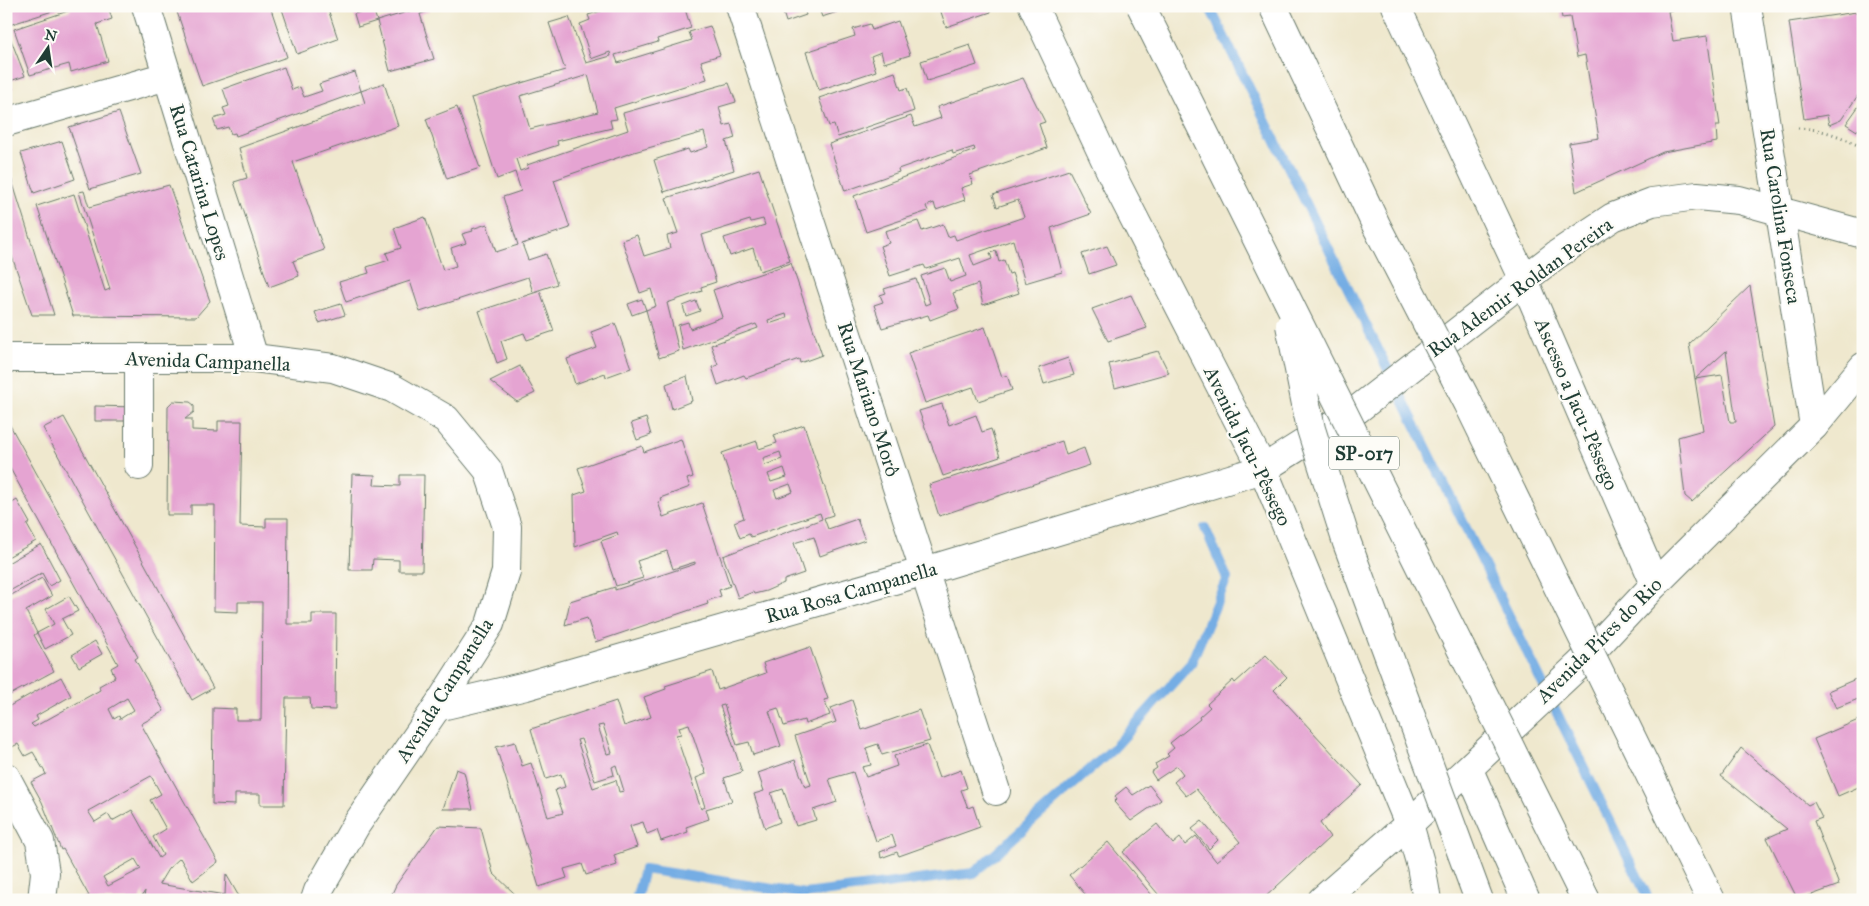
<svg xmlns="http://www.w3.org/2000/svg" width="1869" height="906" viewBox="0 0 1869 906" font-family="'IM FELL Great Primer',serif">
<style>
.lines{fill:none;stroke-linecap:round;stroke-linejoin:round}
.stream{stroke:#74ade4;stroke-width:10}
.building{fill:#e5a4d2;fill-rule:evenodd}
.minor-casing{stroke:#68796a;stroke-width:30}
.major-casing{stroke:#68796a;stroke-width:30}
.path{stroke:#68796a;stroke-width:3;stroke-dasharray:1 4;stroke-linecap:butt}
.minor{stroke:#fff;stroke-width:28}
.major{stroke:#fff;stroke-width:28}
.highway-bridge-casing{stroke:#68796a;stroke-width:30;stroke-linecap:butt}
.highway-bridge{stroke:#fff;stroke-width:28}
.labels{text-anchor:middle;stroke-width:4.5;stroke-linejoin:round;paint-order:stroke}
.shield{fill:#fdfcf7;stroke:#62766e;stroke-width:1}
.shield-label{font-size:19px;font-weight:bold;fill:#1f3d34}
.street-label{font-size:20px;fill:#1f3d34;stroke:#fdfcf7}
</style>
<rect width="100%" height="100%" fill="#fdfcf7"/>
<filter id="ink" filterUnits="userSpaceOnUse"><feTurbulence type="fractalNoise" baseFrequency=".02" numOctaves="2"/><feDisplacementMap in="SourceGraphic" scale="10" xChannelSelector="R" yChannelSelector="G"/><feConvolveMatrix kernelMatrix="1 2 1 2 8 2 1 2 1" color-interpolation-filters="sRGB"/></filter>
<filter id="wash" filterUnits="userSpaceOnUse"><feTurbulence type="fractalNoise" baseFrequency=".0096" numOctaves="4" result="noise"/><feDisplacementMap in="SourceGraphic" scale="20" xChannelSelector="R" yChannelSelector="G"/><feGaussianBlur stdDeviation="1.12" result="paint"/><feColorMatrix in="noise" values="0 0 0 0 0 0 0 0 0 0 0 0 0 0 0 0 0 1.4 0 .05"/><feComposite in="paint" operator="in"/></filter>
<g filter="url(#wash)">
<rect width="100%" height="100%" fill="#efe8ce"/>
<g class="lines">
<path class="stream" d="M1209,6l440,894
M636,900l8,-31 161,25 169,-21 139,-124 78,-86 36,-85 -22,-50"/>
</g>
<g id="blocks">
<path class="building" d="M6,6h59v1l-59,19z
M69,6h39l4,13 -15,5 11,37 -37,11 -2,-8 -39,11 -16,-46 57,-19z
M175,6h95l17,51 -85,29z
M281,6h46l11,33 -41,15z
M416,6h12l1,5 -9,3 14,45 -44,12 -13,-50 40,-12z
M617,6h67l7,22 -34,11 1,3 -43,13 3,8 74,-23 -3,-8 21,-6 10,29 -19,6 6,18 -93,29 3,11 -7,1 2,8 -55,13 1,4 -42,14 4,12 8,-3 -1,-3 101,-35 -5,-17 106,-30 7,19 -17,5 5,19 7,-2 4,14 -9,3 8,29 -70,22 -10,-32 34,-11 2,4 18,-6 -4,-15 -70,20 -80,28 16,48 -48,16 6,16 18,-6 11,30 -24,8 -5,-15 -108,35 -10,-31 -64,21 -7,-20 30,-9 -2,-6 22,-7 -3,-7 15,-5 -7,-20 31,-11 18,53 13,-4 -5,-18 15,-5 -4,-9 11,-3 -1,-2 15,-5 9,28 22,-7 -15,-48 18,-6 -6,-19 -18,7 -26,-81 94,-28 -16,-47 20,-6 17,46 25,-7 -1,-4 -19,7 -11,-35 10,-4 -2,-5zM588,75l10,37 -68,17 -10,-33z
M781,6h22l3,9 -20,7z
M818,6h17l2,6 -15,5z
M939,6h50l2,6 -45,15z
M1560,6h122l1,2 -15,3 5,30 34,-5 13,90h-4l1,16 -54,10 -87,40 -7,-49 30,-5 -14,-83 -8,2 -7,-40 -8,1z
M1809,6h20v1l-19,4z
M373,8l4,13 -19,6 -4,-13z
M1863,11v77l-22,32 -12,5 -2,-10 -23,4 -15,-97z
M898,21l12,34 -26,8 -3,-11 -10,4 5,15 -57,19 -13,-38 49,-16 -2,-7 17,-5 2,6z
M6,27l19,49 -15,5 3,8 -7,2z
M970,45l7,20 -50,16 -6,-20z
M284,67l8,23 8,-3 4,10 18,-6 -3,-7 36,-12 6,19 -125,45 -1,-3 -4,1 -3,-7 -11,3 -4,-11 13,-4 -3,-7 6,-2 -6,-17z
M895,72l6,18 6,-2 7,23 -76,26 -4,-12 -5,1 -10,-28z
M1023,78l22,44 -6,2 8,24 -77,27 3,9 -12,4 4,12 -29,10 -2,-7 -8,3 2,5 -62,21 -12,-36 121,-46 -1,-3 -21,7 -1,-4 -54,19 1,3 -54,19 -16,-47 82,-28 4,11 26,-9 -4,-11z
M384,83l14,43 -105,36 31,88 -31,11 6,15 -30,11 -35,-105 13,-4 -8,-30 126,-45 -4,-12z
M1863,100v32l-5,-3 -1,2 -11,-7z
M457,107l23,61 -33,11 -21,-60z
M119,112l22,62 -51,15 -21,-62z
M62,141l13,38 -41,14 -13,-40z
M759,169l31,92 -30,10 -7,-23 -23,8 -6,-18 41,-13 -2,-6 -12,3 -1,-2 -48,15 14,47 -15,5 1,4 -35,12 12,48 -20,7 -13,-48 10,-4 -5,-17 -11,4 -18,-53 15,-5 7,21 26,-8 -3,-12 11,-3 -12,-35z
M1069,170l22,44 -40,14 11,44 -37,11 -12,-43 -43,15 4,11 18,-7 -2,-6 6,-2 3,11 5,-2 5,14 3,-1 7,20 -36,12 -5,-21 -25,9 6,16 -29,11 -2,-5 -46,13 -8,-23 9,-3 -3,-7 6,-2 -2,-4 32,-10 9,26 5,-2 -9,-27 24,-8 5,14 16,-6 -6,-18 -34,11 -2,-4 -34,11 -10,-30 9,-3 -4,-12 33,-10 4,10 21,-7 5,13 6,-2 2,5 68,-23 -6,-17 -21,7 -4,-12z
M9,171l45,144h-22l-26,-76v-67z
M169,185l41,116 -14,16 -123,-1 -36,-110 37,-12 31,97 5,-2 -31,-97 5,-1 5,16z
M1107,246l9,19 -27,9 -7,-20z
M791,263l31,92 -22,8 -1,-4 -53,19 -2,-3 -26,10 -6,-18 6,-2 -7,-20 47,-17 -2,-4 -73,26 -5,-25 10,-3 2,7 32,-12 -9,-27zM786,314l1,4 -18,6 -1,-4z
M1750,286l24,141 -82,75 -7,-6 -7,-59 25,-7 -8,-51 27,-4 8,47h6l-10,-71 -31,28 -6,-35z
M540,291l14,40 -27,9 -3,-7 -23,8 6,18 -10,4 -18,-52z
M1131,295l16,33 -39,13 -16,-32z
M642,299l4,11 -14,5 -4,-11z
M696,301l4,10 -14,5 -3,-10z
M341,304l4,11 -26,8 -4,-11z
M615,323l16,45 -25,9 -1,-4 -30,11 -8,-25 30,-11 -6,-16z
M985,327l17,50 5,-2 5,15 -34,11 -5,-14 -48,16 -17,-50z
M1158,351l11,22 -54,15 -6,-24z
M1068,358l6,17 -30,9 -5,-16z
M520,366l15,27 -18,9 -27,-21z
M687,376l5,25 -20,8 -6,-25z
M173,401l17,1 4,3v7l-9,7h7v11l26,1v-10h24l-2,105 26,1v-9h22l-1,106h25v-10h24l-1,96 -24,-1 -1,-11h-24l-2,107h-24v-11h-25v11l-23,-1 1,-96 23,1v11h25l1,-118h-24v10l-24,-1 1,-106h-24v10h-24l1,-109z
M942,404l7,21 27,-10 6,17 9,-3 9,28 -57,19 -24,-65z
M95,406l40,1 -1,14h-39z
M64,417l149,271 -21,12 -149,-272z
M6,418l132,239 -3,2 29,52 -23,13 77,138 -25,19 -13,-23 -12,11 -9,15 66,11 1,-21 15,26h-85l-12,-3 1,-6 -6,9h-59l9,-4 -26,-47 -2,1 -19,-48 -11,-20 15,-8 -13,-22 -8,4 -7,-12 -6,3 -6,-8v-31l55,-31 10,19 -35,20 2,4 -7,4 3,3 66,-37 -1,-4 16,-9 -4,-9 7,-4 -112,-203zM127,698l7,12 -14,9 -1,-3 -5,3 -5,-10zM151,776l10,18 -11,6 16,29 -13,8 10,18 -4,3 -27,-48 -20,11 -4,-7 -13,8 -7,-11zM135,859l6,10 -33,17 -5,-9z
M646,418l5,17 -14,5 -6,-17z
M804,425l28,84 1,6 -9,3 4,11 29,-10 8,21 -45,16 -6,-19 -20,6 10,30 -20,7v3l-18,8 -12,3 -1,-2 -15,6 -15,-42 99,-37 -2,-6 -69,24 -2,-3 -9,4 -6,-16 10,-4 -22,-65 35,-12 2,8 18,-6 -3,-8zM780,452l2,7 -17,6 -2,-7zM784,468l3,9 -16,5 -3,-8zM790,484l3,8 -16,6 -3,-8z
M681,439l12,38 -6,2 3,8 -30,11 2,3 -4,1 5,15 39,-14 28,83 -11,4 2,6 -14,5 1,3 -113,38 -8,-24 -22,7 5,-24 45,-14v3l80,-26v-2l-22,7 -6,-18 -30,10 6,17 -27,8 -15,-45 17,-6 -1,-3 -42,15 -1,-52 12,-4 -8,-23 64,-22 2,6z
M1062,441l4,14 18,-7 6,17 -151,51 -10,-31z
M352,474l23,1 -1,10 26,1v-11h24l-2,96h-23v-11l-26,-1 -1,11h-23z
M17,500l13,23 -3,2 9,16 -30,17v-51z
M41,544l19,36 -11,6 -7,-13 -36,20v-29z
M42,578l10,18 -26,15 11,22 -3,2 20,36 -48,26v-99z
M69,596l9,15 -16,8 9,16 -26,14 -8,-16 17,-9 -8,-15z
M95,641l7,13 -23,13 -7,-12z
M810,647l18,52 -4,1 6,15 -25,9 -1,-4 -20,6 -6,-18 -9,3 12,35 -28,9 -4,-13 -12,3 -13,-40 -4,1 22,66 -18,6 8,23 -26,8 3,10 -23,8 2,5 -27,9 -4,-11 -10,4 -4,-12 -13,4 7,21 -23,8 3,10 -31,10 -4,-11 -18,5 3,9 -28,9 -43,-140 19,-5 7,24 9,-3 17,54 15,-4 -8,-23 10,-3 -4,-13 -15,5 -15,-50 85,-28 8,25 27,-9 -7,-20 22,-8 -1,-3 47,-15 6,19 48,-17 -3,-10zM689,724l17,50 -10,4 9,29 -4,2 -25,-74 5,-1 -2,-7zM603,725l9,28 -5,1 -9,-28zM581,739l14,42 19,-6 -2,-8 4,-2 8,26 -5,1 -3,-12 -23,8 -16,-48z
M1266,655l21,22 -13,13 88,95 -42,38 10,14 -68,63h-99l-40,-48 34,-28 16,20 7,-6 5,7 11,-9 20,25 24,-19 -44,-53 -10,7 -12,-14 9,-8 -6,-8 -21,14 -5,-8 6,-4 -2,-4 14,-8 -2,-2 7,-6 -4,-5 30,-24 -1,-2 11,-10 -3,-3 26,-24 2,3z
M1858,678l5,12v7l-27,11 -8,-17z
M852,700l10,30 57,-20 11,31 -48,14 -4,-11 -12,4 5,17 -9,2 4,10 31,-11 -3,-10 33,-11 12,33 22,-8 6,18 -6,2 7,18 5,-2 7,21 -81,29 -2,-4 -16,6 -1,-6 16,-6 -4,-11 -16,6 -23,-69 -24,7 8,23 -24,8 3,10 -20,6 -13,-37 -12,4 9,29 -15,6 -11,-34 10,-3 -6,-18 37,-13 10,27 6,-2 -16,-49 41,-14 -5,-14z
M1863,718v67l-25,11 -24,-57z
M1741,748l67,57 6,-3 8,16 -8,3 25,64 -41,15 -31,-62 20,-9 -66,-53z
M456,769l8,3 9,37h-30z
M1149,785l12,15 -30,21 -17,-19 3,-3 -2,-3 11,-9 7,8z
M1202,821l16,19 -9,9 -17,-20z
M438,826l43,2 12,45 22,21 2,6h-128l7,-15z
M1108,842l48,58h-66l-21,-25z
M6,864l4,1 -2,22h-2z"/>
</g>
</g>
<g filter="url(#ink)">
<use href="#blocks" fill-opacity="0" stroke="#68796a" stroke-width="1"/>
<g class="lines">
<g class="minor-casing">
<path id="minor" d="M146,6l108,352
M740,6l256,785
M1033,6l83,177 147,286 146,355 12,42 6,34
M1396,6l128,274 131,304
M1747,6l67,420
M6,122l161,-46
M139,466v-108
M437,707l89,-21 399,-115 338,-102 95,-60 198,-154 57,-38 39,-15 45,-6 42,4 124,34
M1469,770l57,130
M6,777l34,64 5,32 -3,27"/>
</g>
<g class="major-casing">
<path id="major" d="M6,358h248l79,10 59,20 54,31 42,51 19,57 -1,45 -16,52 -53,83 -81,118 -38,66 -3,9
M1322,900l87,-76 171,-160 75,-80 159,-158 49,-59"/>
</g>
<path class="path" d="M1798,128c25,1 43,8 65,20"/>
<use href="#minor" class="minor"/>
<use href="#major" class="major"/>
<g class="highway-bridge-casing">
<path id="highway-bridge" d="M1141,6l445,894
M1273,6l104,221 91,176 243,497
M1290,325l21,104 36,114 132,357"/>
</g>
<use href="#highway-bridge" class="highway-bridge"/>
</g>
</g>
<g class="labels">
<rect class="shield" x="1329" y="436.5" width="70" height="33" rx="4"/>
<g class="shield-label">
<text x="1364" y="460">SP-017</text>
</g>
<g class="street-label">
<text transform="translate(200 182) rotate(73)" y="7">Rua Catarina Lopes</text>
<text transform="translate(1781 216) rotate(81)" y="7">Rua Carolina Fonseca</text>
<text transform="translate(1520 287) rotate(-36)" y="7">Rua Ademir Roldan Pereira</text>
<text transform="translate(208 361) rotate(2)" y="7">Avenida Campanella</text>
<text transform="translate(869 399) rotate(72)" y="7">Rua Mariano Morô</text>
<text transform="translate(1577 404) rotate(67)" y="7">Ascesso a Jacu-Pêssego</text>
<text transform="translate(1248 446) rotate(64)" y="7">Avenida Jacu-Pêssego</text>
<text transform="translate(851 592) rotate(-16)" y="7">Rua Rosa Campanella</text>
<text transform="translate(1599 640) rotate(-45)" y="7">Avenida Pires do Rio</text>
<text transform="translate(444 690) rotate(-58)" y="7">Avenida Campanella</text>
</g>
</g>
<rect width="1869" height="906" fill="none" stroke="#fdfcf7" stroke-width="25"/>
<g transform="translate(48 48) rotate(13)" stroke="#fdfcf7" stroke-width="4" paint-order="stroke">
<path d="M0-4L9 19L0 12L-9 19Z" fill="#1f3d34"/>
<text y="-8" font-size="14" font-weight="bold" text-anchor="middle" fill="#1f3d34">N</text>
</g>
</svg>
